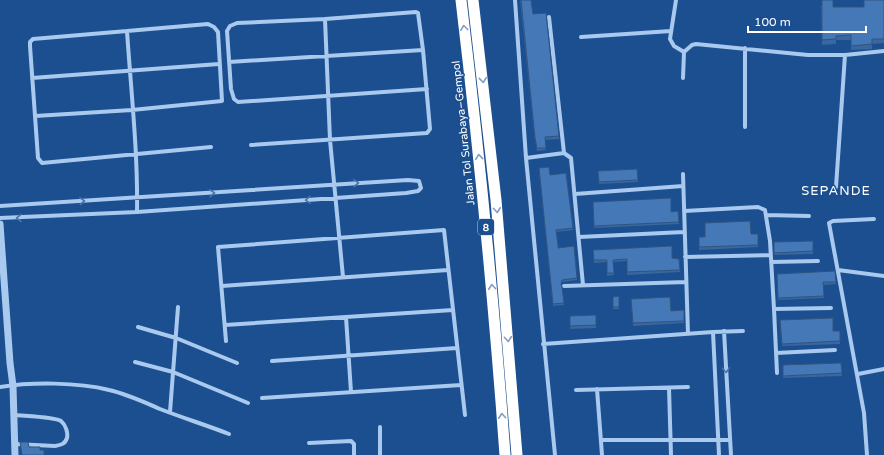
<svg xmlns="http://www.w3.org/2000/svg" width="884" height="455" viewBox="0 0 884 455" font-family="'Varela Round',sans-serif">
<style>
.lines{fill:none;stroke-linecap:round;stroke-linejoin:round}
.minor{stroke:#a9c9ee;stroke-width:4}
.tertiary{stroke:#a9c9ee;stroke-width:7}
.motorway{stroke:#fff;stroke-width:11}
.wall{fill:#3a679d}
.building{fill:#4478b7;stroke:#305480}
.oneway{stroke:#829ec1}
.oneway2{stroke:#4674ac}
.labels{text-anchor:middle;stroke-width:3;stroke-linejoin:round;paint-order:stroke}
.shield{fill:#1b4f8f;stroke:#bbcadd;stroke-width:1}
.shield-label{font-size:10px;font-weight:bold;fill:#fff}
.street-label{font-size:11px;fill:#fff;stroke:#1b4f8f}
.quarter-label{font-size:13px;letter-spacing:1px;fill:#fff;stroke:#1b4f8f}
</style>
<rect width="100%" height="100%" fill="#1b4f8f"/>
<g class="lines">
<path class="minor" d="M515,0l11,158 29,297
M676,0l-6,39 4,7 10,6
M549,17l15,136
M325,19l-88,4 -7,3 -3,5 4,58 3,10 4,3 189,-13
M581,37l90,-6
M745,48v79
M229,62l194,-12
M32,78l187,-14
M683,78l1,-26 8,-7 4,-1 112,11h37l39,-4
M35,116l-5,-70v-4l3,-3 94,-8
M251,145l176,-12 3,-4 -7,-79 -5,-37 -2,-1 -91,7 5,121 13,137
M526,158l38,-5 7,5 12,127
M683,174l5,160
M836,187l9,-132
M575,194l108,-8
M0,206l408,-26 11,1 2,7 -3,3 -12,2 -269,19 -137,6
M684,211l74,-4 7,3 5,31 4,68 3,64
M137,212c1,-60 -6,-121 -10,-181l81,-7 6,3 4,5 4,69 -90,9 -97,6 3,42 4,5 169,-16
M766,215l43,1
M579,237l105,-5
M685,257l85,-2
M771,262l47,-1
M838,270l46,6
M222,286l226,-16
M564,286l122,-4
M774,309l57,-1
M346,317l5,75
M225,325l228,-15
M138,327l38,11 61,25
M724,331l7,124
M713,332l6,123
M226,341l-8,-94 226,-17 21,185
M543,344l170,-12 30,-1
M776,353l59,-3
M272,361l185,-13
M135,362l38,10 75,31
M858,374l26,-5
M0,387c31,-5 78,-5 109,3 18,4 35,12 51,19 23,9 46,16 69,25
M669,388l2,67
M597,389l5,66
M576,390l112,-3
M262,398l199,-13
M170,412l8,-105
M15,415c9,1 40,2 46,6 5,4 7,12 6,17 -2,6 -6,7 -12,8l-40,-2
M380,427v28
M601,440h129
M309,443l42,-2 3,3v11
M867,455l-3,-42 -35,-190 4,-2 41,-2"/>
<path class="tertiary" d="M0,224l10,139 3,23 2,69"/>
<path class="motorway" d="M461,0c18,151 33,303 44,455
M473,0l23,200 21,255"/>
</g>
<path class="wall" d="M520,0l13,14 26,122v3l-14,1 1,10 -9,1 -2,-10z
M884,0v43l-12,1v5l-21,1v-10h-15v4l-14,1 -1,-40 12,2h31z
M637,169l1,13 -39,2 -1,-13z
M539,171l11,4 23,53v2l-17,2 2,16 19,30v2l-15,2 -1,3 3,20 -11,1z
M593,202l78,10 7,-1 1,13 -85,4z
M758,234v13l-59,3v-13z
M813,241v13l-39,1v-13z
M593,250l79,8 7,1 1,13 -53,3v-14l-14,1 1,13 -7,1v-14l-13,1z
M777,274l59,8v2l-13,1 1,13 -46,2z
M619,296v13h-6v-12z
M631,299l40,12 13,-1v13l-51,3z
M596,315v13l-26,1v-13z
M780,320l53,11h7v13l-58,2z
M841,363l1,13 -59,2v-13z"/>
<path class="building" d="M521,0h10l2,14 13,-1 13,123 -14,1 1,11h-9l-2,-10z
M822,0h11v7h31v-7h20v39h-12v5l-21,2v-11l-15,1v3l-14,1z
M549,167l1,8 16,-2 7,55 -17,2 2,15v3l16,-2 3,32 -15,2 -1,4 1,3 2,16 -11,1 -14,-136z
M637,169l1,11 -39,2 -1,-11z
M671,198v14l7,-1 1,11 -85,4 -1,-24z
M750,221l1,13h7v11l-59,2v-10h6v-14z
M813,241v10l-39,2v-11z
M672,246v12l7,1 1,11 -53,2v-13l-14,1 1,13h-7v-13h-13l-1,-10z
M835,271l1,11h-13l1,14 -46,2 -1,-24z
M619,296v11h-6v-10z
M670,297l1,14 13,-1v11l-51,2 -2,-24z
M596,315v10l-26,1v-10z
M833,318v13h7v10l-58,3 -2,-24z
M841,363l1,10 -59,3v-11z
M20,442h8l1,5h11v3h4v5h-22z"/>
<defs><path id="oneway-chevron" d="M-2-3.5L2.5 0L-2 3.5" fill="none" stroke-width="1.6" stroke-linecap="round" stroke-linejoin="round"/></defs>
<g class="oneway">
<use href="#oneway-chevron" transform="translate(464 28) rotate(-97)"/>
<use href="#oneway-chevron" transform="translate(483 80) rotate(84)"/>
<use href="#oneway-chevron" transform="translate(479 157) rotate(-96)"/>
<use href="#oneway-chevron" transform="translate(497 210) rotate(85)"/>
<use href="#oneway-chevron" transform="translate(492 287) rotate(-95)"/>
<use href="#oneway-chevron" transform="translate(508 339) rotate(85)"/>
<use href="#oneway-chevron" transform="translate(502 416) rotate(-94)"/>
</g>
<g class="oneway2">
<use href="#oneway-chevron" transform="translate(356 183) rotate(-3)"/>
<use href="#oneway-chevron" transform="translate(212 193) rotate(-4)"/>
<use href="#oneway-chevron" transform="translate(308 200) rotate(176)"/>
<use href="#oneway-chevron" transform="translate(82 201) rotate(-3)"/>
<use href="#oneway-chevron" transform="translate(19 218) rotate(179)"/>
<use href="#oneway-chevron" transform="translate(726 370) rotate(87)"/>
</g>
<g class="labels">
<rect class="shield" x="478" y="219" width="16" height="16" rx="3"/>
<g class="shield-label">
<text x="486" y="231">8</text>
</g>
<g class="street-label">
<text transform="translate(463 133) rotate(-96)" y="4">Jalan Tol Surabaya–Gempol</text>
</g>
<g class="quarter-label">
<text x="836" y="195">SEPANDE</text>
</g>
</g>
<path d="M748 26v6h118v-6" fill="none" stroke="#ffffff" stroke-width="2"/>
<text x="754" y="26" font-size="12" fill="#ffffff" stroke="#1b4f8f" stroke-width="3" paint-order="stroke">100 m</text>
</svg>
